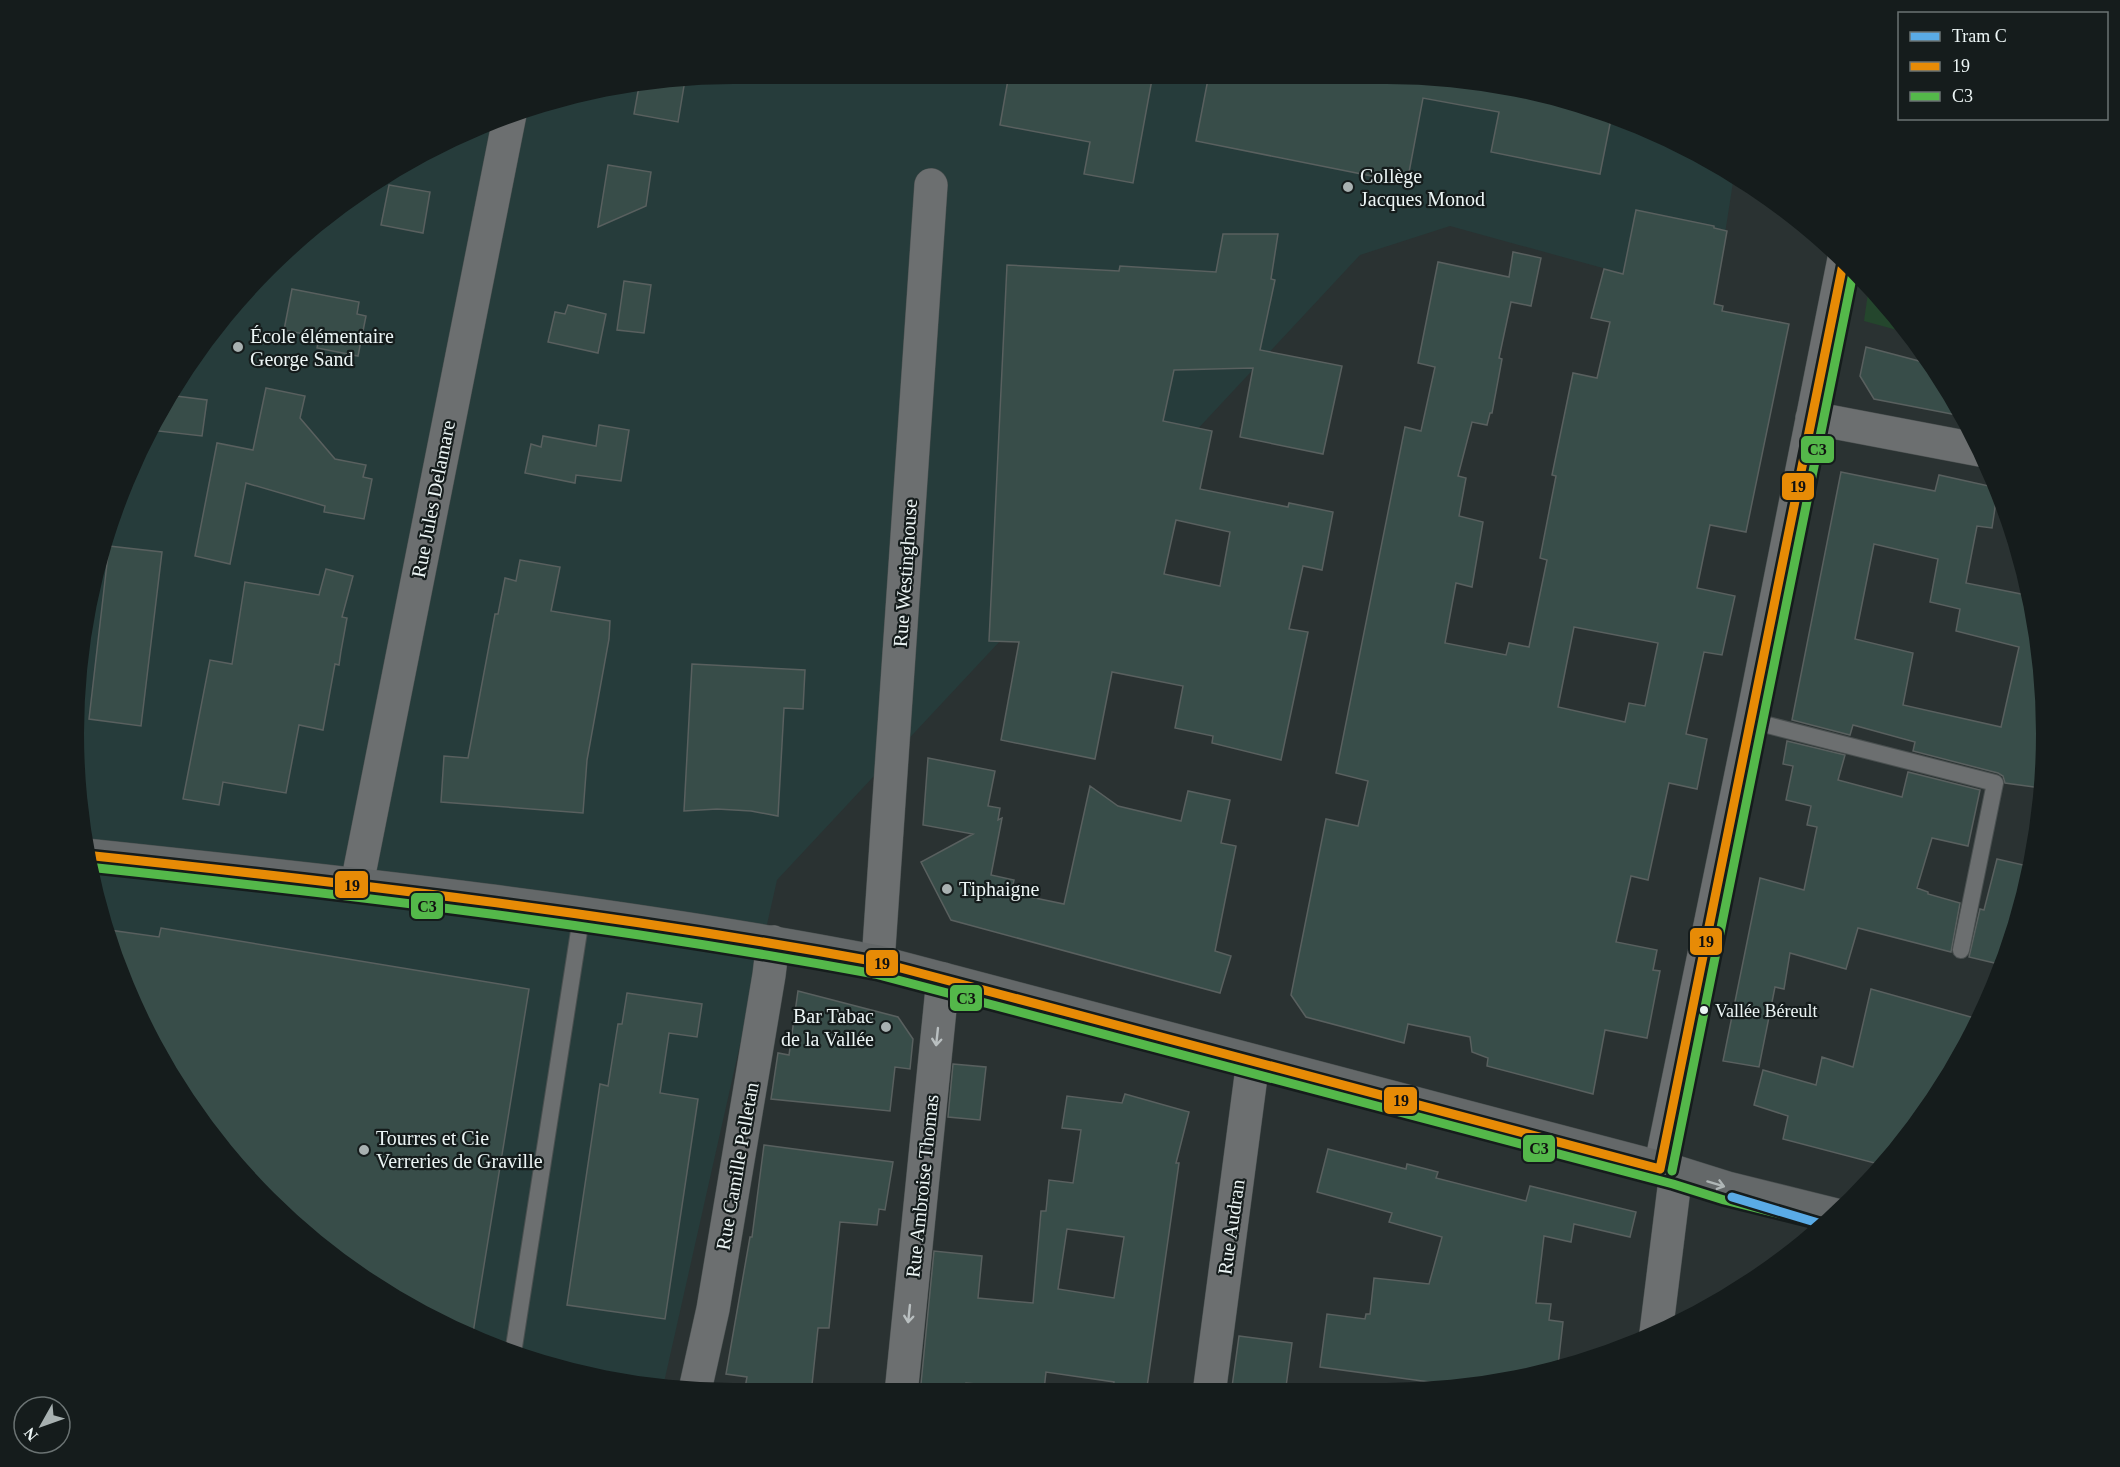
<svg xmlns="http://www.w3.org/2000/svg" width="2120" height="1467" viewBox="0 0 2120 1467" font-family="Georgia,serif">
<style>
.built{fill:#263c3b}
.green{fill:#24462d}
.building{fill:#384d49;stroke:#59605f;stroke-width:1.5;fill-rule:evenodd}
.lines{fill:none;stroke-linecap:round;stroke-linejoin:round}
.lane-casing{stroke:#4a5050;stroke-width:18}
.street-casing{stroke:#4a5050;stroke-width:34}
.secondary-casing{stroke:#4a5050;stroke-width:34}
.lane{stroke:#6c6f70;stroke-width:16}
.street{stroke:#6c6f70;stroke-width:33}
.secondary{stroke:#646869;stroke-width:33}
.bus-1-casing{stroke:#151c1c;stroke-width:14}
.bus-2-casing{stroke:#151c1c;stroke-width:14}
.bus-1{stroke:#e78b06;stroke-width:9}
.bus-2{stroke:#54b84a;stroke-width:9}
.tram-1-casing{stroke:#151c1c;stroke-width:14}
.tram-1{stroke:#5aabe6;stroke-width:9}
.oneway{stroke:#b9bfc0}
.oneway2{stroke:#afb6b6}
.poi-dot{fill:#a8b1b1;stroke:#151c1c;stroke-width:2}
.bus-dot{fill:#ecf5f5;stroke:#151c1c;stroke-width:2}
.labels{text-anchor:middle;stroke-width:4.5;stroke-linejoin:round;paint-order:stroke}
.bus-label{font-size:18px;fill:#ecf5f5;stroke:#151c1c;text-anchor:start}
.poi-label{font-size:20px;fill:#ecf5f5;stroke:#151c1c;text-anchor:start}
.street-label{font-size:20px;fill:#ecf5f5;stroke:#151c1c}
.line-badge{stroke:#151c1c;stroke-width:2}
.pale-badge-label{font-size:16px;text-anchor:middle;font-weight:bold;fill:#111}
</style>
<rect width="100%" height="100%" fill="#2a3232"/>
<path class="built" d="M734,74h653l128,12 164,56 55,34 -18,115 -95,-18 -171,-47 -90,29 -583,625 -114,507 -59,-6 -123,-38 -114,-61 -100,-82 -82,-100 -43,-74 -56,-164 -12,-128 5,-86 45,-167 38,-78 75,-104 130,-114 114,-61 81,-28z"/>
<path class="green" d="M1869,286l39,47 -44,-12z"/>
<path class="building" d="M1009,74h144l-20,109 -49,-9 6,-32 -90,-17z
M1209,74h177l129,12 96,33 -11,55 -109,-22 8,-40 -76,-14 -16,85 -211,-42z
M685,80l-7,42 -44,-8 5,-28z
M608,165l43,7 -5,34 -48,21z
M389,185l41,7 -7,41 -42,-8z
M1636,210l78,16v2l13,3 -13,73 9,2 -1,5 67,13 -43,208 -36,-7 -13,63 38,8 -13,59 -18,-3 -18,82 21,5 -10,50 -28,-6 -21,97 -17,-4 -15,66 41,8 -4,20 7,1 -13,67 -42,-8 -12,64 -106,-28 1,-8 -16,-6 -2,-15 -62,-13 -4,19 -98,-26 -15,-22 35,-176 32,7 10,-45 -32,-8 69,-346 16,4 14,-64 -17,-4 20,-101 71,15 4,-25 28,6 -10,48 -20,-4 -12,56 3,1 -10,54h-2l-3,12 -15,-3 -14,54 8,2 -7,38 24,6 -11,65 -16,-4 -11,60 61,12 3,-12 20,4 18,-87 -7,-2 16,-82 -4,-1 21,-102 24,5 13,-56 -19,-4 13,-49 19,5zM1574,627l84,16 -13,63 -16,-3 -4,19 -67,-15z
M1223,234h55l-7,45 4,1 -15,70 82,16 -19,88 -83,-17 13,-69 -79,2 -11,51 49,10 -12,58 88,18 1,-4 44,9 -11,58 -19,-4 -14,63 19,3 -27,128 -69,-17 1,-7 -38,-8 8,-42 -71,-14 -17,87 -94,-19 18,-98 -30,-1 18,-376 112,6 1,-5 96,6zM1176,520l54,12 -10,54 -56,-12z
M624,281l27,4 -7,48 -27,-3z
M292,289l67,13 -2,12 9,2 -8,40 -41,-8 2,-11 -35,-7z
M568,305l38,9 -8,39 -50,-11 7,-30 10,2z
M1866,347l68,18 28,51 -88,-17 -14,-23z
M266,388l39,8 -5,22 35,41 31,6 -3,12 9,2 -8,40 -40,-7 1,-6 -79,-23 -16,81 -35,-8 22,-113 36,7z
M168,395l39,5 -5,36 -53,-6z
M599,425l30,5 -8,51 -45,-6 -1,8 -50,-10 6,-29 10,3 2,-11 53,10z
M1841,472l94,19 4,-16 59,13 -6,40 -15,-2 -11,57 65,13 3,9 12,129 -5,54 -36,-5 -2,-7 -5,-3 -85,-22 2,-9 -62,-17 -3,10 -58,-15zM1874,544l64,15 -8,43 30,7 -4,22 63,16 -18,80 -98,-22 10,-52 -58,-14z
M109,546l53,6 -21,174 -52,-7z
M520,560l40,7 -9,44 59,10 -1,18 -22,121 -4,53 -142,-11 3,-46 24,2 27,-144h3l7,-36 11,3z
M326,569l27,7 -11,41 5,1 -6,33 -2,14 -4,-1 -12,66 -24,-5 -13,68 -63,-11 -4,23 -36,-6 27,-139 22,4 13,-82 74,13z
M692,664l113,6 -2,39 -19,-1 -6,108 -27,-5 -34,-2 -33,2z
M1787,741l58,14 -7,25 64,17 6,-25 72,18 -12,56 -36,-8 -15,50 11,4v2l32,9 -9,49 -93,-24 -12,41 -56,-16 -6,36 -9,-2 -16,80 -36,-6 37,-183 44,12 13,-63 -10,-2 4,-19 -25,-6 7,-34 -10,-2z
M928,758l67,13 -7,35 12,2 -2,12 4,-2 -11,57 23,5 -3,13 53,11 26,-118 28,20 63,15 7,-30 42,9 -9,43 15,3 -21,105 16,5 -11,37 -269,-73 -30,-58 52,-28 -50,-9z
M1997,859l35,8 -29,98 -34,-8 11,-48 4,1z
M161,928l368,61 -57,350 -105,-57 -100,-82 -82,-100 -43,-74 -33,-96 50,7z
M1871,989l107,30 -43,81 -53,65 -99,-26 5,-23 -34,-11 9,-35 53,15 6,-28 31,10z
M798,991l100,26 15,22 -3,30 -15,-2 -5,44 -119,-12 7,-46 11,2z
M627,993l75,11 -5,33 -28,-4 -9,60 38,6 -33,220 -98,-14 33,-221 8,2 10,-62h4z
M953,1064l33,3 -6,53 -32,-3z
M1125,1094l64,18 -13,51h3l-33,231h-34l2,-12 -68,-10 -2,18 -78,-7 -1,11h-45l14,-143 48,5 -4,42 55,5 8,-92h5l3,-31 24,3 8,-53 -19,-2 5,-32 55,7zM1067,1229l57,8 -10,61 -56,-9z
M764,1145l129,17 -8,48 -6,-1 -2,16 -37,-3 -11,106h-11l-7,66h-67l3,-17 -21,-3 24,-137h2z
M1328,1149l78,20 1,-5 31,8 -2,6 90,23 4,-15 106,26 -6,25 -56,-13 -3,18 -27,-6 -8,67 15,1 -2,16 14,2 -5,44 -43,15 -56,5 -139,-19 7,-53 38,5 1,-5h4l4,-36 55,6 13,-47 -53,-15 3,-9 -75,-21z
M1239,1336l53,7 -7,51h-54z"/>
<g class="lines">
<g class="lane-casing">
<path id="lane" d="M1752,721l243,62 -34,167
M513,1353l69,-441"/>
</g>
<g class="street-casing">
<path id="street" d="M1812,418l168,32
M357,884l153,-770
M878,962l53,-777
M1660,1169l92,-448 92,-462
M1656,1333l20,-161
M695,1390l18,-81 56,-334 4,-33
M901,1394l42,-415
M1209,1394l44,-333"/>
</g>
<g class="secondary-casing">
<path id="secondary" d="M85,855c266,28 531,56 793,107l798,210 51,16 109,27"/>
</g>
<use href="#lane" class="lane"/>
<use href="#street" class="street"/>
<use href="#secondary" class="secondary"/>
<g class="bus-1-casing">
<path id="bus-1" d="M85,855c266,28 530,59 793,107l782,207
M1660,1169l184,-910"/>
</g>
<g class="bus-2-casing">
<path id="bus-2" d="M88,867c264,28 526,59 787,107l798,210 51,16 101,25
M1672,1171l182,-903"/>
</g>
<use href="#bus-1" class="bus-1"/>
<use href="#bus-2" class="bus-2"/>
<g class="tram-1-casing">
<path id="tram-1" d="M1732,1197l93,28"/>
</g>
<use href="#tram-1" class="tram-1"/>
</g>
<defs><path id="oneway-shaft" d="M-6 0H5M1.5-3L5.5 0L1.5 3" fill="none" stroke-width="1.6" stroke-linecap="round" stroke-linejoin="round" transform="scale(1.5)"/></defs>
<g class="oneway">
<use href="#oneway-shaft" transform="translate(937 1037) rotate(96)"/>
<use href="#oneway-shaft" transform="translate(909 1314) rotate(96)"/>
</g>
<use class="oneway2" href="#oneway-shaft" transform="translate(1716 1184) rotate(17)"/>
<g class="poi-dot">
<circle cx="1348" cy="187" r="6"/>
<circle cx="238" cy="347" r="6"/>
<circle cx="947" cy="889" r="6"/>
<circle cx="886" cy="1027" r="6"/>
<circle cx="364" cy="1150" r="6"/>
</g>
<circle class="bus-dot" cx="1704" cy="1010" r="5"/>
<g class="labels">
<g class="bus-label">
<text x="1715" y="1017">Vallée Béreult</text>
</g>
<g class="poi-label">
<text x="1360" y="183">Collège<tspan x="1360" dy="23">Jacques Monod</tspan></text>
<text x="250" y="343">École élémentaire<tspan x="250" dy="23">George Sand</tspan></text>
<text x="959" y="896">Tiphaigne</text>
<text x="874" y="1023" text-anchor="end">Bar Tabac<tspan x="874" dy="23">de la Vallée</tspan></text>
<text x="376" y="1145">Tourres et Cie<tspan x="376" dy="23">Verreries de Graville</tspan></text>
</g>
<g class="street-label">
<text transform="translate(433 499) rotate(-79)" y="7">Rue Jules Delamare</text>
<text transform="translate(905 573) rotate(-86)" y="7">Rue Westinghouse</text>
<text transform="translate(737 1166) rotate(-80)" y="7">Rue Camille Pelletan</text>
<text transform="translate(922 1186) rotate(-84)" y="7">Rue Ambroise Thomas</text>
<text transform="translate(1231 1227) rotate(-82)" y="7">Rue Audran</text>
</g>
</g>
<path d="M0 0H2120V1467H0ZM733 84H1387A649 649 0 0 1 2036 733V734A649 649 0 0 1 1387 1383H733A649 649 0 0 1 84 734V733A649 649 0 0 1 733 84Z" fill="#151c1c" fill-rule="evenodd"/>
<g class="line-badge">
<rect x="1800" y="435" width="35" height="29" rx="6" fill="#54b84a"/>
<rect x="1781" y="472" width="34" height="29" rx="6" fill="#e78b06"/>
<rect x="334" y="870" width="35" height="29" rx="6" fill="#e78b06"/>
<rect x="410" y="892" width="34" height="28" rx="6" fill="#54b84a"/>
<rect x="1689" y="927" width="34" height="29" rx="6" fill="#e78b06"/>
<rect x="865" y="949" width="34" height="28" rx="6" fill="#e78b06"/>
<rect x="949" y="984" width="34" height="28" rx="6" fill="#54b84a"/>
<rect x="1383" y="1086" width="35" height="29" rx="6" fill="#e78b06"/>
<rect x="1522" y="1134" width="34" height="29" rx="6" fill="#54b84a"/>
</g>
<g class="pale-badge-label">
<text x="1817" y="455">C3</text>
<text x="1798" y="492">19</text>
<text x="352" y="891">19</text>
<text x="427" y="912">C3</text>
<text x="1706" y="947">19</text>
<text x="882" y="969">19</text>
<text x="966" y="1004">C3</text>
<text x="1401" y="1106">19</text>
<text x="1539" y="1154">C3</text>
</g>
<rect x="1898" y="12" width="210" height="108" fill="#151c1c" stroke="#6b7373" stroke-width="1.5"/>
<rect x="1910" y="32" width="30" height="9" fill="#5aabe6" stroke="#6b7373" stroke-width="1.5"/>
<text x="1952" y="42" font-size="18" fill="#ecf5f5">Tram C</text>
<rect x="1910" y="62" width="30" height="9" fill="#e78b06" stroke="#6b7373" stroke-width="1.5"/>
<text x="1952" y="72" font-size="18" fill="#ecf5f5">19</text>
<rect x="1910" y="92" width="30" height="9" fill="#54b84a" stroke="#6b7373" stroke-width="1.5"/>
<text x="1952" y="102" font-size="18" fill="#ecf5f5">C3</text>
<g transform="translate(42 1425) rotate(230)"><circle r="28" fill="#151c1c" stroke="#6b7373" stroke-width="1.5"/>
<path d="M0-4.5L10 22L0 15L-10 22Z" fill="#a8b1b1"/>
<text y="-9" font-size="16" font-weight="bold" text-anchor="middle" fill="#ecf5f5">N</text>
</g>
</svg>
